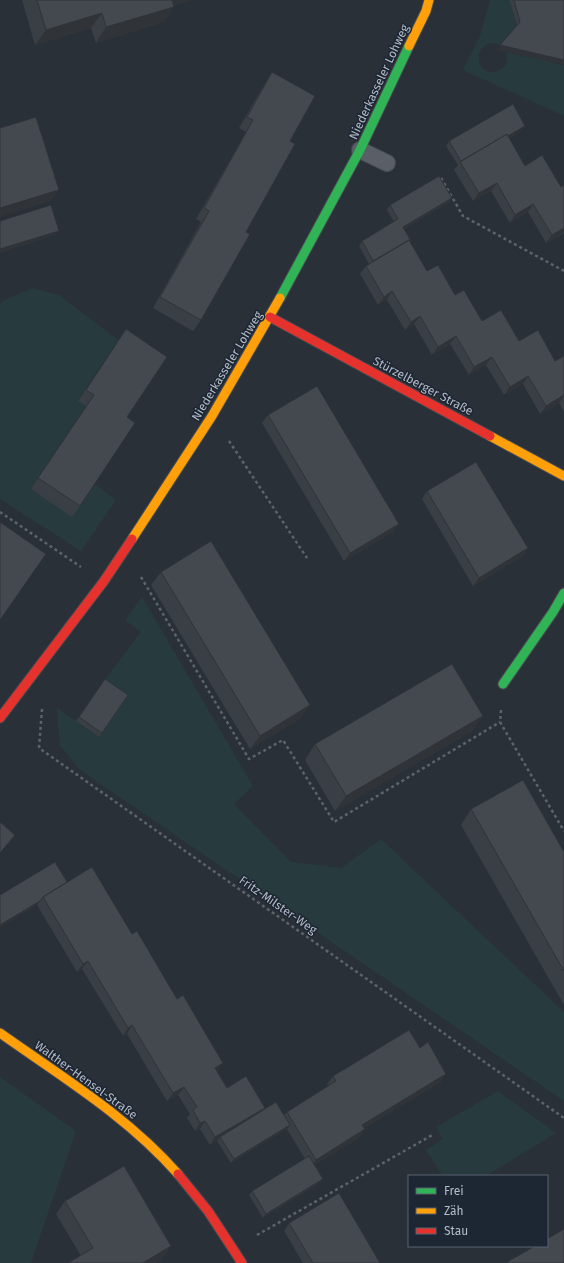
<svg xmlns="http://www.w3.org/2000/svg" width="564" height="1263" viewBox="0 0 564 1263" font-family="'Fira Sans',sans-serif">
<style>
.green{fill:#273a3e}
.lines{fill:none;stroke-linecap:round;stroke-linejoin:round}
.lane-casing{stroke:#484c53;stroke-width:18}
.fast-casing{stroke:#484c53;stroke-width:11}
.slow-casing{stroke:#484c53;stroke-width:11}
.jam-casing{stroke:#484c53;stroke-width:11}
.path{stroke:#5d636a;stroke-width:2.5;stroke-dasharray:3 3;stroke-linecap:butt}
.lane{stroke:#5a5e66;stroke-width:16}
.fast{stroke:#30b455;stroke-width:9}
.slow{stroke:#ff9f0a;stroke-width:9}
.jam{stroke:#e5322d;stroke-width:9}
.wall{fill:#3a3f45}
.shaded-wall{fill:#303338}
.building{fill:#444950;stroke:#303338}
.labels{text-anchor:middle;stroke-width:3;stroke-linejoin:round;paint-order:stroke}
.street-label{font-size:12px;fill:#b4bcc9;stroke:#1d2633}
</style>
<rect width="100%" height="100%" fill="#2a3038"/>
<path class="green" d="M490,0h19l8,26 -17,19c-21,-9 -30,22 -10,27 4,0 9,-1 12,-3 5,-5 6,-11 4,-17l58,13v51l-101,-46 17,-34z
M32,288l27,7 59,45 -40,60 8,6 -55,83 64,-5 21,16 -35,51 -81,-52v-194l3,-4z
M142,597l111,189 -19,18 57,58 50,6 40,-29 183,173v89l-484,-331 -20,-25 -2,-19 -1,-18 42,29 3,-53 39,-52 -16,-12z
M0,1077l76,54 -45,132h-31z
M498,1091l58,42 -70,43h-43l-17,-26 17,-11 -7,-12z"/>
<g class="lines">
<g class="lane-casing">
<path id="lane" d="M360,150l27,13"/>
</g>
<g class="fast-casing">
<path id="fast" d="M280,298l80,-148 49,-104
M503,684l50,-72 11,-19"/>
</g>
<g class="slow-casing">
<path id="slow" d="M409,46l17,-35 3,-11
M490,436l74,40
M132,539l80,-123 68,-118
M0,1033c62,44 127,83 178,141"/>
</g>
<g class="jam-casing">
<path id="jam" d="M270,317l220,119
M0,718l104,-137 28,-42
M178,1174l30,37 34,52"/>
</g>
<path class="path" d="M441,178l22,38 101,55
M229,441l78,117
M0,512l81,55
M141,577l108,182 34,-19 51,82 166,-100
M42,709l-3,39 525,370
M501,710l-1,12 64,109
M257,1235l177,-101"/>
<use href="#lane" class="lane"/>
<use href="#fast" class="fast"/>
<use href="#slow" class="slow"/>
<use href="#jam" class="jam"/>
</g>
<path class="wall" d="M22,0h169l-17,5 -10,17 -68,21 -5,-15 -56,17z
M509,0h55l-67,50 20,-25z
M272,72l18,69 -44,91 -45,88 -8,11 -40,-23 48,-86 -5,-3 50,-87 -7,-4 26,-45z
M522,130l-13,8 16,28 36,21 3,-2v48l-18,10 -18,-31 -18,11 -19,-32 -18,10 -19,-31 4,-5 -12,-19 3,-5z
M449,202l-45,27 6,13 17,29 28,24 27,26 73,40 9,-5v56l-5,-9 -19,11 -17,-30 -19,11 -18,-30 -17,10 -19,-31 -18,11 -18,-31 -9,6 -18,-30 -9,5 -18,-31 6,-8 3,-2 -10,-18 3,-5 32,-19 -7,-12 3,-5z
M126,329l-46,177 -8,11 -41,-28 55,-83 -8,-5z
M268,415l131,109 -6,8 -49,29 -82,-138z
M427,491l101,57 -5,8 -50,30 -51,-87z
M161,572l140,146 -51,31 -99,-164z
M105,679l23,16 -29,42 -23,-16z
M483,716l-11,15 -137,80 -30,-51 10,-16z
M471,809l93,43v153l-103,-180z
M67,882l65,52 45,65 46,64 -6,8 10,17 38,20 -2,3 21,4 3,-3 41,-26 -1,-2 6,-8 108,6 -77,46 -5,10 -45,27 9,14 -3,4 -57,35 -14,-23 3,-4 53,-32 -18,-30 -56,34 -14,-22 -7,4 -10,-16 -5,2 -8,-13 3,-4 -12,-19 -11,6 -40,-67 -4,2 -41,-67 -5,3 -40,-67 -37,-10z
M65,1201l106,45 -9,13 -6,4h-88l13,-7 -25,-42z
M289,1223l91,40h-77l-19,-32z"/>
<path class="shaded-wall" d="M166,0h25l-31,9z
M174,7l-10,15 -68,21 10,-16z
M102,13l-11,15 -56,17 11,-15z
M500,45l64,15v5l-67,-15z
M525,126l-3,4 -60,36v-3z
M497,183l-6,8 -18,10 6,-8z
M59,190l-8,11 -51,16v-9z
M452,198l-3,4 -49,29 3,-4z
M533,204l-5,8 -18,11 5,-8z
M564,228v4l-18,11 6,-8z
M59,231l-3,4 -56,18v-4z
M392,291l-5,9 -9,5 6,-8z
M420,316l-6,8 -9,6 6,-8z
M456,336l-6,8 -18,11 6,-8z
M492,357l-6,8 -17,10 5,-8z
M528,376l-5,8 -19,11 6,-8z
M564,395l-5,8 -19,11 6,-8z
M399,524l-6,8 -49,29 6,-8z
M528,548l-5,8 -50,30 6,-8z
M310,705l-9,13 -51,31 10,-13z
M483,716l-11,15 -137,80 11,-15z
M40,901l-3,4 -37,23v-3z
M88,961l-6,8 -5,3 6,-8z
M132,1025l-5,9 -4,2 5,-8z
M223,1063l-5,8 -9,5 6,-8z
M446,1074l-5,8 -84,51 5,-8z
M184,1087l-6,8 -11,6 6,-8z
M265,1108l-6,8 -39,21 -3,4 -7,4 5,-8z
M205,1121l-5,8 -5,2 5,-8z
M290,1125l-3,4 -56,34 3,-4z
M365,1129l-6,9 -49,30 6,-8z
M323,1179l-3,4 -57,35 3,-4z
M171,1246l-9,13 -6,4h-13z"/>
<path class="building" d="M37,0h135l2,7 -68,20 -4,-14 -56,17z
M514,0h50v60l-64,-15 20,-23z
M272,72l43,24 -25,45 5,3 -49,88 4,2 -49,86 -41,-23 49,-86 -5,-3 49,-88 -6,-3z
M513,104l12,22 -17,10 -1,-2 -46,27 -12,-20z
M36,117l23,73 -59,18v-80z
M507,134l18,32 17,-11 19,32 3,-2v43l-12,7 -19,-31 -18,11 -18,-32 -18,10 -19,-31z
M439,176l13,22 -49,29 8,14h-1l-1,-1 -36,21 -11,-20 36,-22 -8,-14z
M51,205l8,26 -59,18v-28z
M409,240l18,31 11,-6 17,30 9,-5 18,31 19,-11 18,31 19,-11 17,31 9,-5v39l-18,11 -18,-30 -18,11 -18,-30 -18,10 -18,-31 -18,11 -18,-31 -9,6 -19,-31 -8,6 -18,-31z
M126,329l41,28 -40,60 8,6 -55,83 -42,-28 56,-83 -8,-5z
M317,386l82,138 -49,29 -82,-138z
M476,462l52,86 -49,30 -52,-87z
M0,522l46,32 -46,66z
M211,541l99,164 -50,31 -99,-164z
M452,664l31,52 -137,80 -31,-52z
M105,679l23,16 -26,38 -23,-16z
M523,780l41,72v119l-93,-162z
M0,822l15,13 -15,18z
M55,862l12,20 -24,15 -3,4 -40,24v-30z
M92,867l40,67 5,-3 40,68 6,-4 40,68 -8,5 12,20 19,-12 19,32 -50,29 -10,-16 -5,2 -7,-13 4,-3 -13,-20 -11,6 -41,-68 -4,3 -40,-67 -5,3 -40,-67z
M409,1030l11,18 8,-6 18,32 -84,51 3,4 -49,31 -29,-48 49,-31 -3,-5z
M276,1102l14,23 -56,34 -14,-22z
M309,1156l14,23 -57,35 -14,-23z
M124,1166l47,80 -28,17h-75l25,-15 -28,-47z
M339,1193l41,70h-67l-24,-40z
M564,1229v34h-56l-1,-1 28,-16h12v-7z"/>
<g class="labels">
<g class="street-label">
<text transform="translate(379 82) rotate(-65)" y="4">Niederkasseler Lohweg</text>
<text transform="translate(227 366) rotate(-59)" y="4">Niederkasseler Lohweg</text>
<text transform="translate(423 386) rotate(28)" y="4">Stürzelberger Straße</text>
<text transform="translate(278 905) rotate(35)" y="4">Fritz-Milster-Weg</text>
<text transform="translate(86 1080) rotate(36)" y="4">Walther-Hensel-Straße</text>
</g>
</g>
<rect x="408" y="1175" width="140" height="72" fill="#1d2633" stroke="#59626f"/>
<rect x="416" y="1188" width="20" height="6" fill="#30b455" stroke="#59626f"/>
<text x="444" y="1195" font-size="12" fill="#b4bcc9">Frei</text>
<rect x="416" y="1208" width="20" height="6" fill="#ff9f0a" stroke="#59626f"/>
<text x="444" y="1215" font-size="12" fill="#b4bcc9">Zäh</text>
<rect x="416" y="1228" width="20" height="6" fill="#e5322d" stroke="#59626f"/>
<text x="444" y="1235" font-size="12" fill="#b4bcc9">Stau</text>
</svg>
